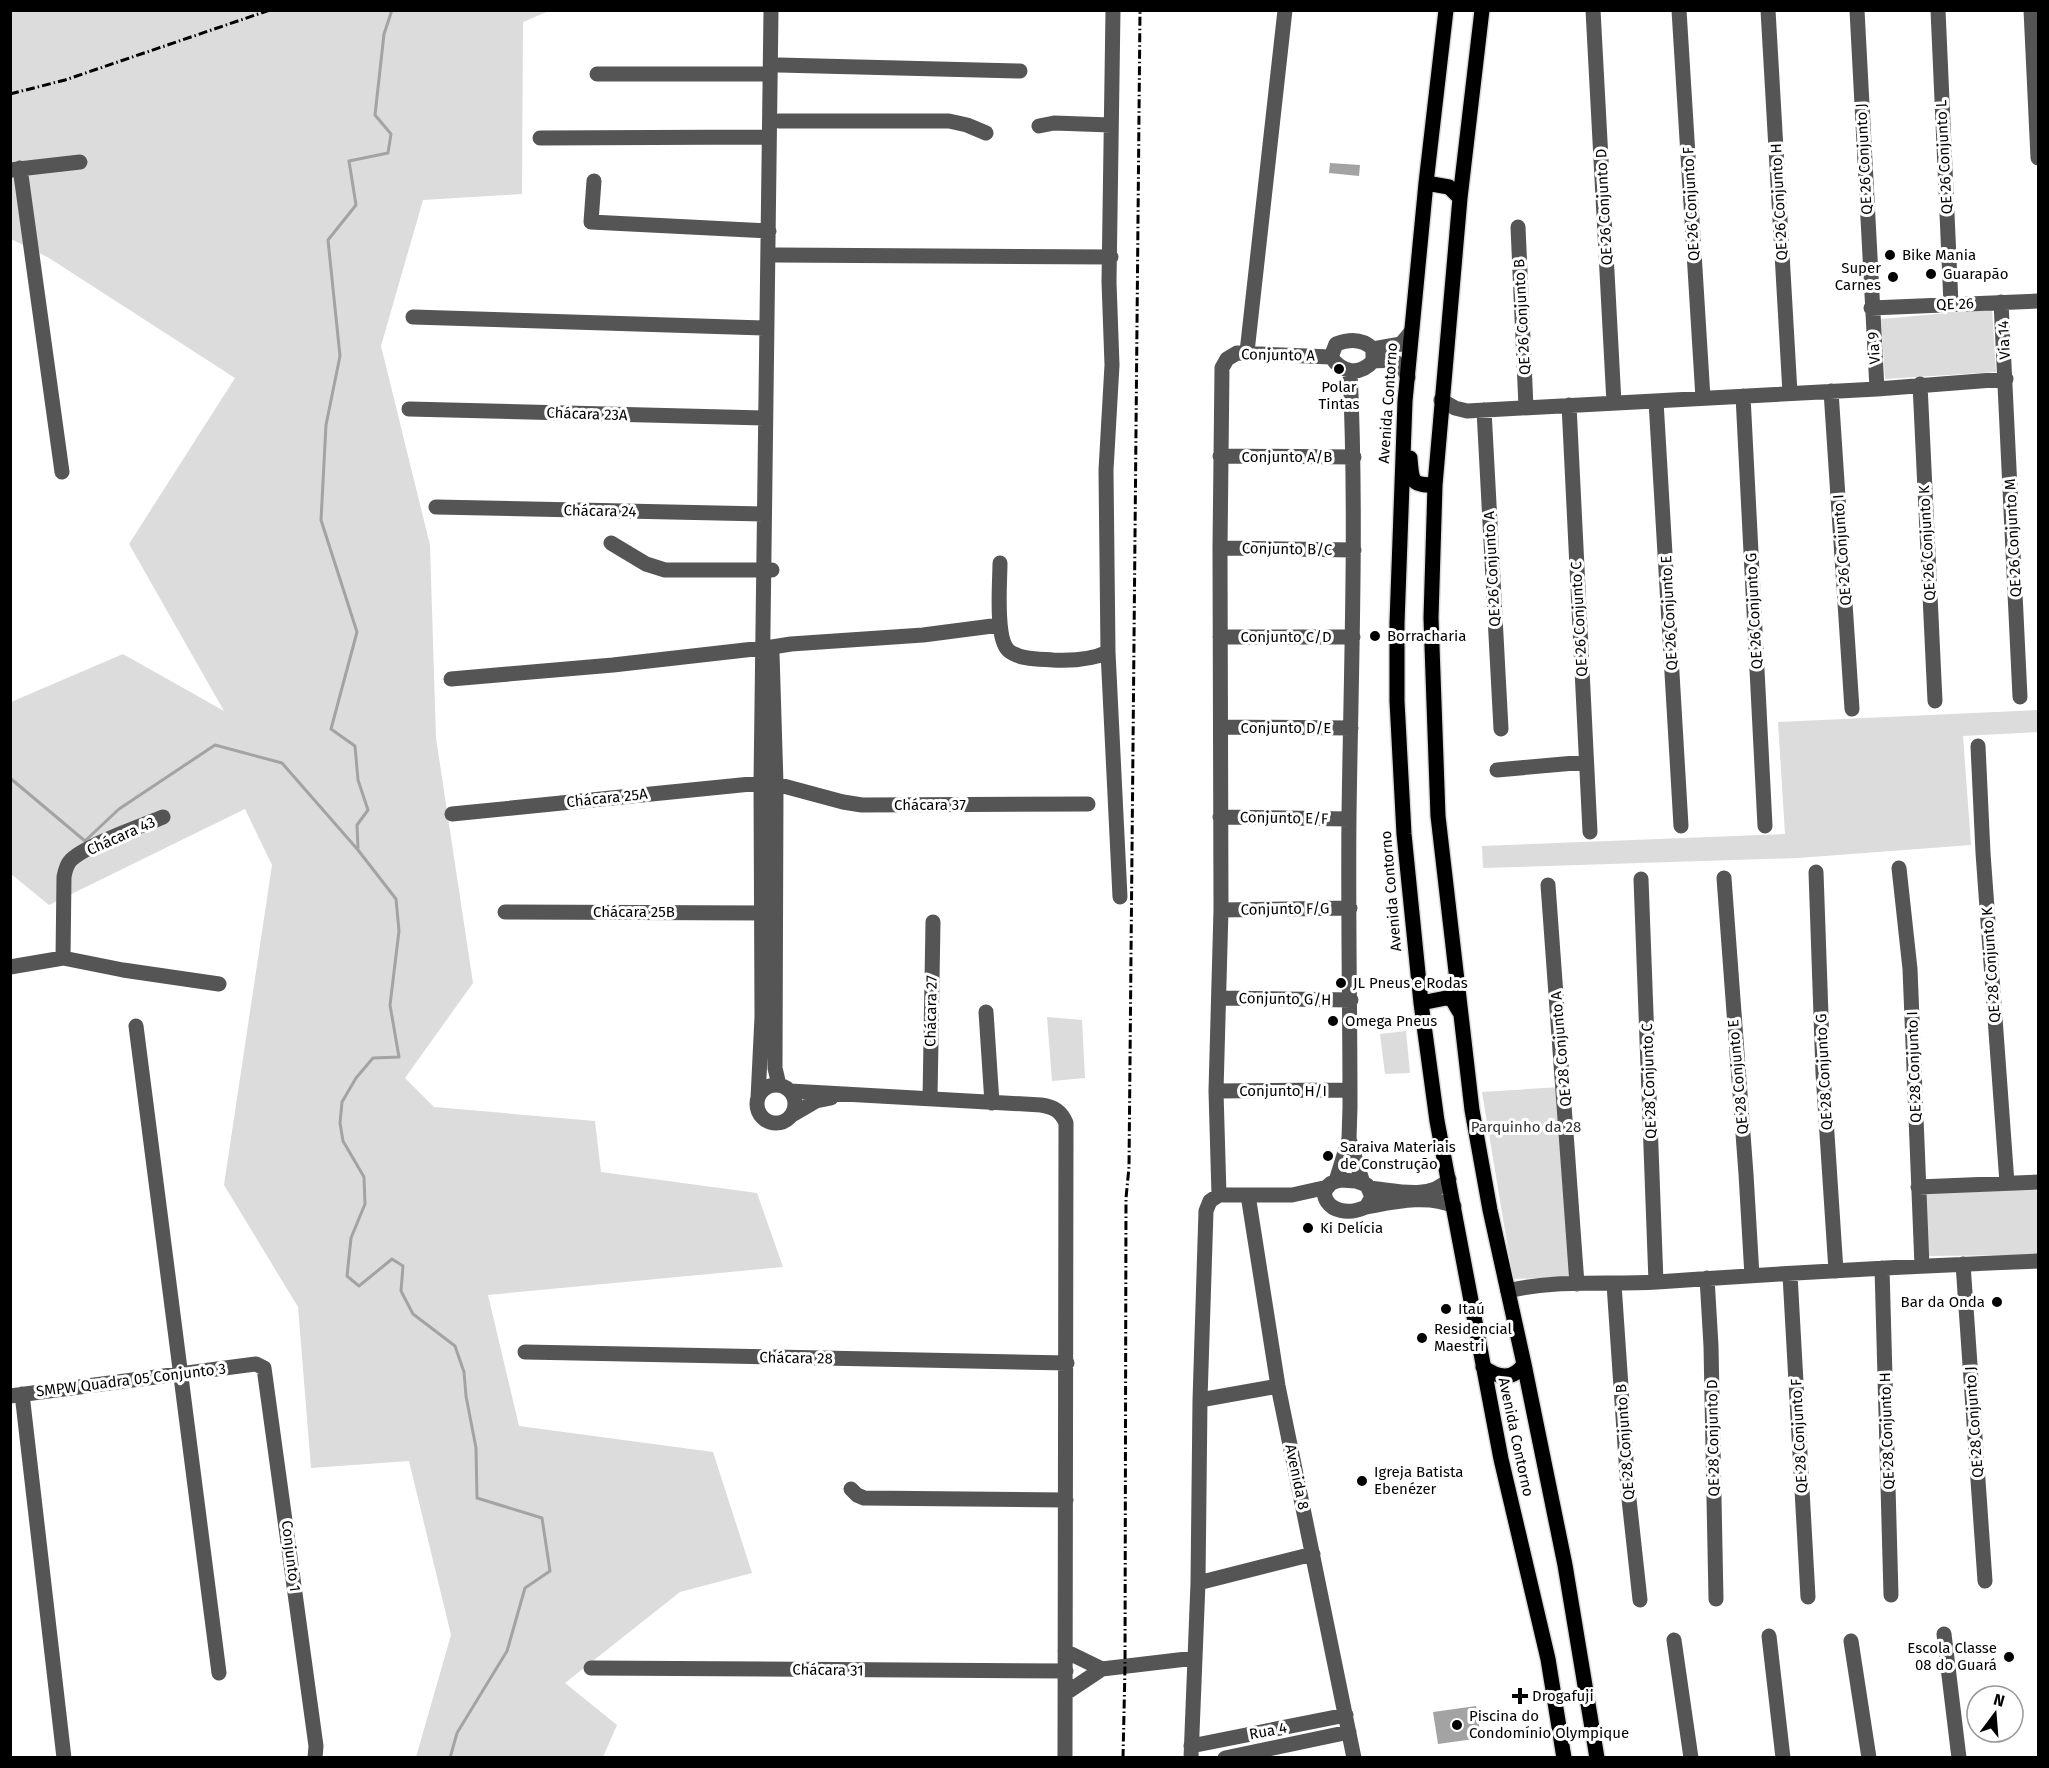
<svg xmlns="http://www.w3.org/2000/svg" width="2049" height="1768" viewBox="0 0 2049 1768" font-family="'Fira Sans',sans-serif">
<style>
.green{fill:#dcdcdc}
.water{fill:#a3a3a3}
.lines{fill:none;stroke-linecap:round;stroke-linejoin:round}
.stream{stroke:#a3a3a3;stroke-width:3}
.major-casing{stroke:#dbdbdb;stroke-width:18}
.minor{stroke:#555;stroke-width:15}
.major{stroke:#000;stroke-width:15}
.rail{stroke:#000;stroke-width:3;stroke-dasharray:9 3 1.5 3;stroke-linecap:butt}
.poi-dot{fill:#000;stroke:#fff;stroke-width:2}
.labels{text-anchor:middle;stroke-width:6;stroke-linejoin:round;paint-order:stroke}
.street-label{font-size:15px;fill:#000;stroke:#fff}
.poi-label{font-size:15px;fill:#000;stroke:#fff;text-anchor:start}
.park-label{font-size:15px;fill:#333;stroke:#fff}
</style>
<rect width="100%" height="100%" fill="#fff"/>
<path class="green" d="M10,11h539l-26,11 -1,172 -99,6 -42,146 49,199 6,193 37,245 -68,95 29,29 161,14 6,51 156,21 26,74 -295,28 31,131 194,26 39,121 -72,19 -115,91 52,42 -14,32h-187l35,-122 -42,-174 -98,7 -13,-161 -74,-122 48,-320 -27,-56 -196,96 -38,-31v-172l112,-48 101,57 -95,-167 106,-166 -186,-120 -38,-19z
M1992,309l4,63 -111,7 -4,-60z
M2038,710v22l-75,4 8,109 -173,13 -315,10 -1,-22 303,-12 -7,-112z
M1047,1017l35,3 3,58 -33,3z
M1406,1031l4,42 -25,1 -5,-40z
M1560,1087l12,190 -59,2 -31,-187z
M2038,1187v68l-111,1 -1,-63z"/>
<path class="water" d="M1330,163l30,2 -1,11 -30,-3z
M1476,1706l5,32 -43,6 -5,-32z"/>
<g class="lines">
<path class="stream" d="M10,778l75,63 34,-32 96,-64 67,18 76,87 38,49 3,32 -9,74 9,52 -26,1 -17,20 -14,24 -2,21 3,18 21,36 1,27 -14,34 -4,38 12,10 33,-27 11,7 -2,25 12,23 42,32 9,26 2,24 10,52 1,50 65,20 8,53 -25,17 -18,63 -50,82 -7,25
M358,848l-1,-23 11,-15 -10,-30 -3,-34 -24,-17 26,-97 -36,-112 5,-95 14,-69 -12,-116 28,-35 -7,-44 39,-8 3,-19 -16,-19 9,-81 8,-24"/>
<g class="major-casing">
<path id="major" d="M1446,10l-20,173 -21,218 -8,222v78l7,133 17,169 16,118 64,338 47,200 16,99
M1482,10l-22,188 -25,287 -4,133 7,198 34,294 18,100 34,154 41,201 32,193
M1426,183l23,4 11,11
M1410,458c2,24 1,27 25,27
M1421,1003l25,-5 6,1 7,12
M1483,1367c15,11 30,14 41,-3"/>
</g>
<path class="minor" d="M1113,10l-4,272 3,83 -6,105 2,182 12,245
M1593,10l21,393
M1679,10l24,388
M1768,10l22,383
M1857,10l20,379
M1938,10l13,294
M2031,10l7,148
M779,65l241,6
M597,74h173
M779,121h170l18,4 19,8
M1039,126l15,-3 57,2
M540,138l229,-1
M20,168l42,304
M10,170l70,-8
M594,181l-3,41 178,9
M1518,227l8,180
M777,255l334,2
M2001,302l19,395
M1871,308l167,-7
M413,317l353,11
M1373,349v12c-13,15 -31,12 -42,-4l5,-13c13,-5 26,-6 37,5l28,-5 10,-12
M1247,352l38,-342
M1373,361c19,-1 25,-3 35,16
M1920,384l15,317
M1831,391l21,318
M1743,396l22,430
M1441,400l14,8 12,3 410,-22 129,-10
M1656,401l25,425
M1569,405l21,427
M409,409l356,9
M1484,410l17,319
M1220,456l134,1
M436,507l328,7
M611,543l35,21 19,6h107
M1220,548l134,2
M1000,563c0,19 -5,74 8,87 11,10 32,9 45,10 20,1 38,0 55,-8
M1220,637h133
M772,647l19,-3 132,-9 77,-10
M772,653l4,131 -1,284 4,17
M451,679l162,-14 150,-17
M1222,727l129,1
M1978,746l5,107 24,330
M1497,770l89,-8
M776,784l67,18 19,3 226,-1
M452,814l309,-31
M1220,817l129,2
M1899,868l11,101 12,297
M1816,872l7,201 13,198
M1724,878l22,296 6,102
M1641,879l15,403
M1548,885l29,399
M1221,910l129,-2
M505,912l258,1
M63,958l1,-81c1,-6 3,-13 7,-17 15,-15 70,-34 92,-43
M10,967l53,-9 60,12 96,14
M1219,998l132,2
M986,1012l6,91
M136,1026l83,647
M757 1104a19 19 0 1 1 38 0a19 19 0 1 1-38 0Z
M790,1091l251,14c13,2 20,6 25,18l-1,635
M1216,1091l134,-1
M758,1098l4,-81 -1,-234 10,-773
M930,1099l3,-177
M792,1115l24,-14 15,-3
M1349,1139l14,44
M1341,1180l15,1 11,4 5,12 -6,10c-38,17 -57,-22 -25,-27z
M1336,1181l13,-42 1,-32c0,-97 -2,-194 -1,-291 2,-148 8,-296 1,-445
M1918,1187l120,-5
M1369,1188c25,2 62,13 80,-9
M1219,1195l-3,-104 5,-181 -1,-362 2,-180 5,-9 10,-6 94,4
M1248,1195l30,191 76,372
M1366,1207c28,-5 62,-13 88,-1
M1963,1264l22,317
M1882,1268l9,327
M1790,1275l18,322
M1707,1278l4,68 5,253
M1614,1284l14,206 12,110
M1508,1291c48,-12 100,-6 149,-9 127,-9 254,-16 381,-21
M525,1352l542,11
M22,1394l42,364
M10,1396l246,-32 8,4 52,378 -1,12
M1200,1400l78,-14
M851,1489l6,6 7,3 202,2
M1198,1583l115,-29
M1944,1634l15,124
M1769,1636l14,122
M1674,1640l17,118
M1851,1641l18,117
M1065,1651l37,18
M591,1668l475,3
M1066,1693l36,-24 93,-11
M1191,1746l155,-31
M1191,1758l7,-175 2,-183 6,-189 4,-10 9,-6h73l36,-8
M1225,1758l124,-26"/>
<use href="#major" class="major"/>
<path class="rail" d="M10,94l55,-14 205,-70
M1123,1758l2,-91 1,-469 3,-31 11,-1157"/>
</g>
<g class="poi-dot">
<circle cx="1890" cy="255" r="6"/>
<circle cx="1931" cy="274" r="6"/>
<circle cx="1893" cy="277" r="6"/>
<circle cx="1339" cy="369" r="6"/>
<circle cx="1375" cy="636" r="6"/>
<circle cx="1341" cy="983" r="6"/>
<circle cx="1333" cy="1021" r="6"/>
<circle cx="1328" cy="1156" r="6"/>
<circle cx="1308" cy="1228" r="6"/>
<circle cx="1997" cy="1302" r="6"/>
<circle cx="1446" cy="1309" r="6"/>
<circle cx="1422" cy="1338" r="6"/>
<circle cx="1362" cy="1481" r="6"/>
<circle cx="2009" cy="1657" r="6"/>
<path d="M1517 1687h6v6h6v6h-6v6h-6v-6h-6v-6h6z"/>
<circle cx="1457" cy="1725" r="6"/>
</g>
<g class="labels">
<g class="street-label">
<text transform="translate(1944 157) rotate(-93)" y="5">QE 26 Conjunto L</text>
<text transform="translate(1864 159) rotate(-93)" y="5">QE 26 Conjunto J</text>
<text transform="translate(1779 202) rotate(-93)" y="5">QE 26 Conjunto H</text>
<text transform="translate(1691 204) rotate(-93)" y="5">QE 26 Conjunto F</text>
<text transform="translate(1604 207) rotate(-93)" y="5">QE 26 Conjunto D</text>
<text transform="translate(1955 304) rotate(-2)" y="5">QE 26</text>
<text transform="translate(1522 317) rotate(-93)" y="5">QE 26 Conjunto B</text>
<text transform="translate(2004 340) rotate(-93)" y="5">Via 14</text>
<text transform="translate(1874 348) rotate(-94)" y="5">Via 9</text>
<text transform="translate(1278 355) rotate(1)" y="5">Conjunto A</text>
<text transform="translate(1388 403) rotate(-86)" y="5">Avenida Contorno</text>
<text transform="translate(587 414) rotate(2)" y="5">Chácara 23A</text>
<text x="1287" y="462">Conjunto A/B</text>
<text transform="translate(600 511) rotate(1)" y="5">Chácara 24</text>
<text transform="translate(2013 538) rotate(-93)" y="5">QE 26 Conjunto M</text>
<text transform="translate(1927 543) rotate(-93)" y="5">QE 26 Conjunto K</text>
<text transform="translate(1287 549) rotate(1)" y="5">Conjunto B/C</text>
<text transform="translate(1842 550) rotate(-94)" y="5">QE 26 Conjunto I</text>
<text transform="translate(1492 569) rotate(-93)" y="5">QE 26 Conjunto A</text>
<text transform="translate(1754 611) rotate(-93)" y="5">QE 26 Conjunto G</text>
<text transform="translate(1669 613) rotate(-93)" y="5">QE 26 Conjunto E</text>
<text transform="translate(1579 619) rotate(-93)" y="5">QE 26 Conjunto C</text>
<text x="1286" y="642">Conjunto C/D</text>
<text x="1286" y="733">Conjunto D/E</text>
<text transform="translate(607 798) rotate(-6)" y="5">Chácara 25A</text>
<text x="930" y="810">Chácara 37</text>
<text transform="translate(1284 818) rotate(1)" y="5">Conjunto E/F</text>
<text transform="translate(121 836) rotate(-24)" y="5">Chácara 43</text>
<text transform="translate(1391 891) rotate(-95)" y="5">Avenida Contorno</text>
<text transform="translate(1285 909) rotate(-1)" y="5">Conjunto F/G</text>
<text x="634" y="917">Chácara 25B</text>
<text transform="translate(1991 965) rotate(-94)" y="5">QE 28 Conjunto K</text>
<text transform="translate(1285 999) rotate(1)" y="5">Conjunto G/H</text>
<text transform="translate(931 1011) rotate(-89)" y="5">Chácara 27</text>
<text transform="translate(1561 1049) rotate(-95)" y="5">QE 28 Conjunto A</text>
<text transform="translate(1914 1067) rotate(-92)" y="5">QE 28 Conjunto I</text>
<text transform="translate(1824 1072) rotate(-93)" y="5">QE 28 Conjunto G</text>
<text transform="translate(1738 1077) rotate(-95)" y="5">QE 28 Conjunto E</text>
<text transform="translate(1649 1081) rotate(-92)" y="5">QE 28 Conjunto C</text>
<text x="1283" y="1096">Conjunto H/I</text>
<text transform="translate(796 1358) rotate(1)" y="5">Chácara 28</text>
<text transform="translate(131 1380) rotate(-7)" y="5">SMPW Quadra 05 Conjunto 3</text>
<text transform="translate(1974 1422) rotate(-94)" y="5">QE 28 Conjunto J</text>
<text transform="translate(1887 1431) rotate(-92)" y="5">QE 28 Conjunto H</text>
<text transform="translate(1799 1436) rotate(-93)" y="5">QE 28 Conjunto F</text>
<text transform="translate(1516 1437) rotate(78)" y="5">Avenida Contorno</text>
<text transform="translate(1713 1438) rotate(-91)" y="5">QE 28 Conjunto D</text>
<text transform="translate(1625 1442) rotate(-94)" y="5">QE 28 Conjunto B</text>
<text transform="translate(1297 1477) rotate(78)" y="5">Avenida 8</text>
<text transform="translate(291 1556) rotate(83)" y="5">Conjunto 1</text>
<text transform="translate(828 1670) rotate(1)" y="5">Chácara 31</text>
<text transform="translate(1268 1731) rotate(-11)" y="5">Rua 4</text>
</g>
<g class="poi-label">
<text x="1902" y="260">Bike Mania</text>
<text x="1881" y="273" text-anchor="end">Super<tspan x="1881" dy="17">Carnes</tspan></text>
<text x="1943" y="279">Guarapão</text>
<text x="1339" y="392" text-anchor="middle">Polar<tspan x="1339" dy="17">Tintas</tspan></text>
<text x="1387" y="641">Borracharia</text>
<text x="1353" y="988">JL Pneus e Rodas</text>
<text x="1345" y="1026">Omega Pneus</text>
<text x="1340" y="1152">Saraiva Materiais<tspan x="1340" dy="17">de Construção</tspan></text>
<text x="1320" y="1233">Ki Delícia</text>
<text x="1985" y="1307" text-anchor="end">Bar da Onda</text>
<text x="1458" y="1314">Itaú</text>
<text x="1434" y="1334">Residencial<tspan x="1434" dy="17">Maestri</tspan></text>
<text x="1374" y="1477">Igreja Batista<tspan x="1374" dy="17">Ebenézer</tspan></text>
<text x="1997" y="1653" text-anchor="end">Escola Classe<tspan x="1997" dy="17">08 do Guará</tspan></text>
<text x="1532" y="1701">Drogafuji</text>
<text x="1469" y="1721">Piscina do<tspan x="1469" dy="17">Condomínio Olympique</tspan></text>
</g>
<g class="park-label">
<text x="1526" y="1132">Parquinho da 28</text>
</g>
</g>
<rect width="2049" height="1768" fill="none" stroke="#000000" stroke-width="24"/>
<g transform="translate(1995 1714) rotate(16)"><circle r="28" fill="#ffffff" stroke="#999999" stroke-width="1.5"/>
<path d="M0-4.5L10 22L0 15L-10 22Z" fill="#000000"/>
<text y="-9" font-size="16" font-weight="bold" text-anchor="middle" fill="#000000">N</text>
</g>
</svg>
